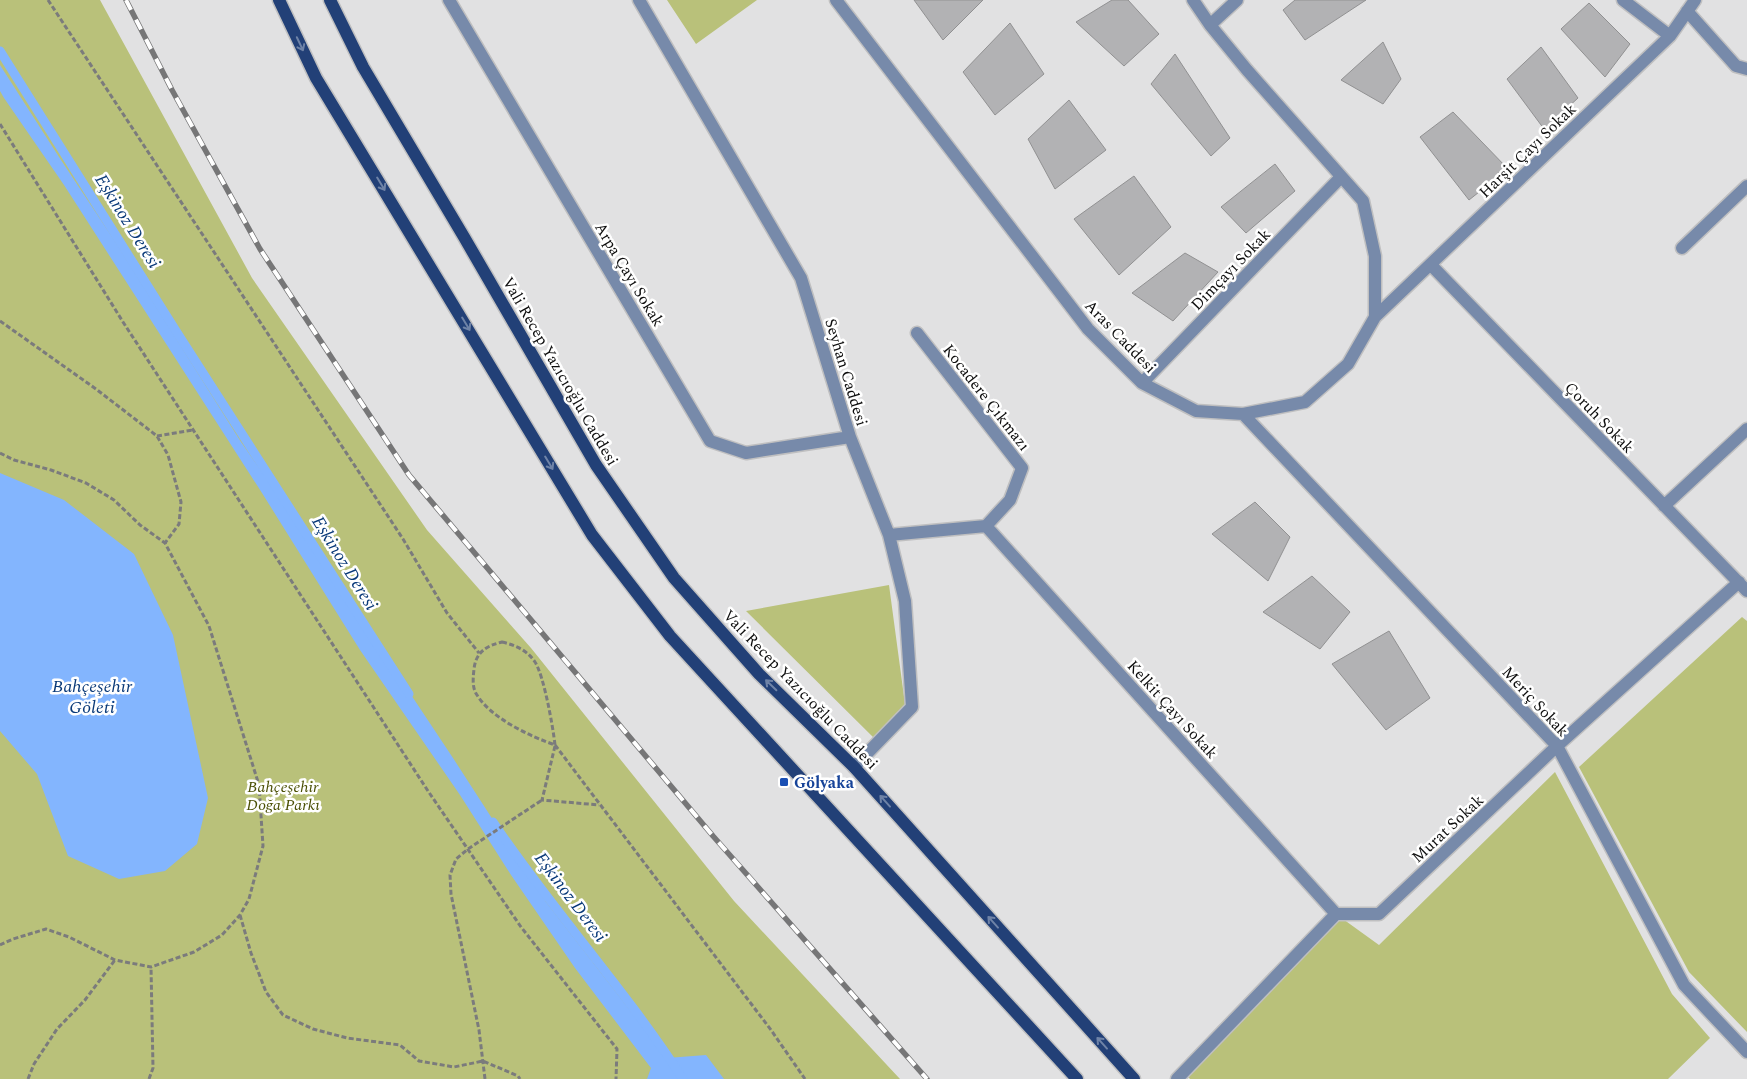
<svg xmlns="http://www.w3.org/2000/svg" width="1747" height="1079" viewBox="0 0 1747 1079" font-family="Spectral,serif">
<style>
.green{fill:#b9c17a}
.water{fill:#83b5fe}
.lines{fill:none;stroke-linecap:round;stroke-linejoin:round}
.stream{stroke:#83b5fe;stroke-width:9}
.building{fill:#b2b2b4;stroke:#919192}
.lane-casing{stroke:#bfbfc0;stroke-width:15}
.street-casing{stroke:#bfbfc0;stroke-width:15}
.primary-casing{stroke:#bfbfc0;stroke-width:15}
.path{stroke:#7b7b7c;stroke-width:3;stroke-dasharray:5 2.5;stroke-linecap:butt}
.lane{stroke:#778aaa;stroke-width:12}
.street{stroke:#778aaa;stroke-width:12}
.primary{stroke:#224077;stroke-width:12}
.rail-casing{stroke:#767677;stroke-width:5.5}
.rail{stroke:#fff;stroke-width:4;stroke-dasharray:11;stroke-linecap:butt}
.oneway{stroke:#6f83a7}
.transit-dot{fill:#1a4fb4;stroke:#fff;stroke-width:2}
.labels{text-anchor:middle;stroke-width:5;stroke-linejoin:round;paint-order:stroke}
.street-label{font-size:16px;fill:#0d0d0d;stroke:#fff}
.transit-label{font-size:16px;font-weight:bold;fill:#164399;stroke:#fff;text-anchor:start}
.park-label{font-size:16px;font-style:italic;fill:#4a4f04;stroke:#fff}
.water-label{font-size:18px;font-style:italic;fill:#093978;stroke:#fff}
</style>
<rect width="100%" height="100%" fill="#e1e1e2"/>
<path class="green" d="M0,0h100l152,278 175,252 104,118 203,253 166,178h-900z
M667,0h90l-61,44z
M889,585l16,119 -30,35 -129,-128z
M1742,617l5,4v411l-58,-60 -110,-205z
M1555,772l117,222 38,44 -42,41h-478l-10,-11 156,-154 43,31z"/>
<path class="water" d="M0,65l59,92 57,86 125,199 44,63 168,253 93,144 121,156 39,-3 18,24h-77l4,-11 -76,-100 -64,-93 -51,-80 -100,-145 -98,-157 -198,-308 -60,-87 -4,-7z
M0,473l64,27 70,54 39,81 35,163 -11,46 -32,27 -46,8 -51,-23 -31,-82 -37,-43z"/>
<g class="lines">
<path class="stream" d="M0,51l176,280 233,363
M493,822c59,88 132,167 190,257"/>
</g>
<path class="building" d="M914,0h69l-40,40z
M1112,0h16l31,34 -35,32 -48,-44z
M1295,0h71l-61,40 -22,-30z
M1589,3l41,41 -25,33 -44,-48z
M1010,23l34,51 -49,41 -32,-43z
M1383,42l18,37 -18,25 -42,-24z
M1541,47l37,51 -34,31 -37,-50z
M1175,54l55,84 -19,18 -60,-72z
M1069,100l37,50 -51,39 -27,-50z
M1453,112l55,57 -39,31 -49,-63z
M1275,164l20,27 -49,42 -25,-26z
M1134,176l37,51 -52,48 -45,-56z
M1185,253l33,19 -45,49 -41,-28z
M1255,502l35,35 -22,44 -56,-47z
M1312,576l38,36 -30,37 -57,-37z
M1389,631l41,67 -44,32 -54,-66z"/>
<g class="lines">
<g class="lane-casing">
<path id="lane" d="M1682,248l65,-62"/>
</g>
<g class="street-casing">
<path id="street" d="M449,0l261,441 36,12 104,-16
M639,0l162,278 49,159 39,98 16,66 7,106 -58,60
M836,0l252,329 54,54 54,28 47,3 62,-12 43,-38 27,-47v-61l-12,-55 -116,-131 -37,-45 -17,-25
M1623,0l47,36
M1687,11l49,55 11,3
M1210,25l27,-25
M1431,265l316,326
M1375,317l295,-281 25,-36
M1142,383l199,-206
M1243,414l314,332 127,239 63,67
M1664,506l83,-77
M986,526l350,388
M889,535l97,-9 24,-26 12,-32 -105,-135
M1177,1079l159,-165h43l178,-168 182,-164"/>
</g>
<g class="primary-casing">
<path id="primary" d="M279,0l37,78 276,457 78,101 407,443
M330,0l33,67 101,170 132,228 78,113 85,96 95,93 280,312"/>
</g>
<path class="path" d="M48,0l355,539 44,74 32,40
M0,124l123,198 305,469 93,136 96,122 -1,30
M0,321l96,68 61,47 11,19 13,47 -2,22 -14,19
M157,436l36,-6
M0,453l14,7 37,10 35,13 28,17 26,25 25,18 44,83 50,159 4,61 -14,53 -9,16 -18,20 -28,17 -43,15 -36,-7 -46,-23 -23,-8 -33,10 -13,6
M502,642c13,3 25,8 33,20 9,14 18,65 20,83 -25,-9 -63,-26 -78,-50 -5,-7 -4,-17 -3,-26 2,-17 12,-23 28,-27z
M555,745l216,285 34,49
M555,746l-13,54 57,5
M240,915l11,38 15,39 17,23 30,14 34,9 53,7 19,16 35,6 29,-6 35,15 2,3
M28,1079l6,-15 23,-35 28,-29 30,-40
M149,1079l4,-11 -2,-101
M485,1079l-6,-49 -28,-136 -1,-19 6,-16 12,-10 74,-49"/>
<use href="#lane" class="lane"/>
<use href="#street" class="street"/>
<use href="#primary" class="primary"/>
<g class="rail-casing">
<path id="rail" d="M126,0l46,90 88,159 149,226 304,361 214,243"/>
</g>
<use href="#rail" class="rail"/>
</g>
<defs><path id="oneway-shaft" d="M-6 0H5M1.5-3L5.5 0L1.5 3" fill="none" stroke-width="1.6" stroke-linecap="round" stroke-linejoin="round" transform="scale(1.25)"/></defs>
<g class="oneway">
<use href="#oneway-shaft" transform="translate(300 44) rotate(65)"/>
<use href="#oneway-shaft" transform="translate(381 184) rotate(59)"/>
<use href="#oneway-shaft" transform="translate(466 324) rotate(59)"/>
<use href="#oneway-shaft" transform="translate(549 463) rotate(59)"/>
<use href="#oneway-shaft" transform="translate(771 685) rotate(-136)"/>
<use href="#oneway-shaft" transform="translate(885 801) rotate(-132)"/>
<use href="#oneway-shaft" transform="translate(993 922) rotate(-132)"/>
<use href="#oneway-shaft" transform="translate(1102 1043) rotate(-132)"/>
</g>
<rect class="transit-dot" x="779" y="777" width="10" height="10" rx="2.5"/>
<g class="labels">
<g class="street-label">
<text transform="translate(1527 150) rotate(-44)" y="6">Harşit Çayı Sokak</text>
<text transform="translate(1230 269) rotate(-46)" y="6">Dimçayı Sokak</text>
<text transform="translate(630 274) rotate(59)" y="6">Arpa Çayı Sokak</text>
<text transform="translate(1121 336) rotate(46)" y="6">Aras Caddesi</text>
<text transform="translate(561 371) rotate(60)" y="6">Vali Recep Yazıcıoğlu Caddesi</text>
<text transform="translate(847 372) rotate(73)" y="6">Seyhan Caddesi</text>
<text transform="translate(987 397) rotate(52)" y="6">Kocadere Çıkmazı</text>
<text transform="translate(1600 417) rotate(46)" y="6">Çoruh Sokak</text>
<text transform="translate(801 689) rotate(46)" y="6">Vali Recep Yazıcıoğlu Caddesi</text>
<text transform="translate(1536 701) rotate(47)" y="6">Meriç Sokak</text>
<text transform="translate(1173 709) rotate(48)" y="6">Kelkit Çayı Sokak</text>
<text transform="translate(1447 828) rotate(-43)" y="6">Murat Sokak</text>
</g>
<g class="transit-label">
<text x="794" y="788">Gölyaka</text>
</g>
<g class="park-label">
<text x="283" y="792">Bahçeşehir<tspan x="283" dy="18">Doğa Parkı</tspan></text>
</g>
<g class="water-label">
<text transform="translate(128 221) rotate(58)" y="6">Eşkinoz Deresi</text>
<text transform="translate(345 563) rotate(58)" y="6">Eşkinoz Deresi</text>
<text x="92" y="692">Bahçeşehir<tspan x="92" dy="21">Göleti</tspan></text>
<text transform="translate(571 897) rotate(53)" y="6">Eşkinoz Deresi</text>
</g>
</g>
</svg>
